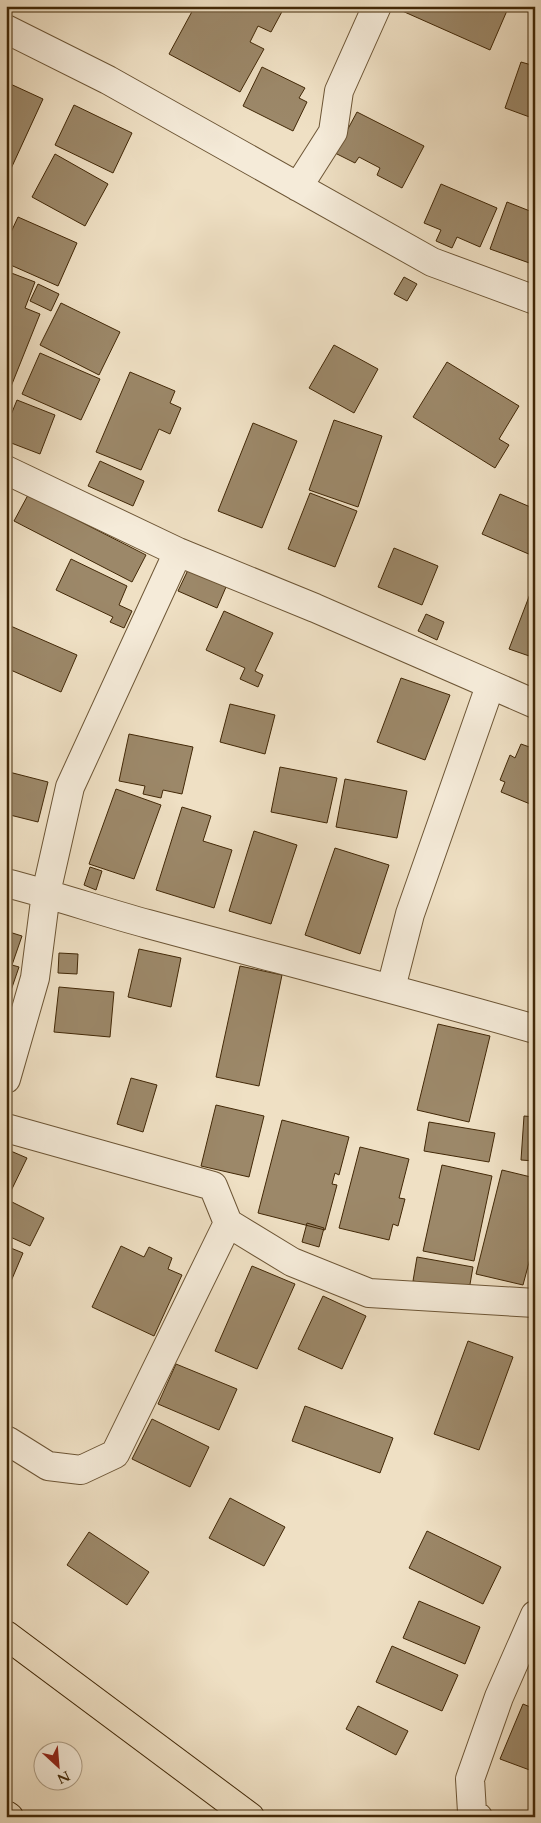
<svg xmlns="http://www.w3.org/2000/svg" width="541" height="1823" viewBox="0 0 541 1823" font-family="Cardo,serif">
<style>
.building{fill:#9c8869;stroke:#422807}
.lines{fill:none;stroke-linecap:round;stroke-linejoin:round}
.street-casing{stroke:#6d5636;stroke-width:30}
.highway-casing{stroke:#422807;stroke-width:30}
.street{stroke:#f5ebd9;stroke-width:28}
.highway{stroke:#efe0c4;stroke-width:28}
</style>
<rect width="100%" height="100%" fill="#efe0c4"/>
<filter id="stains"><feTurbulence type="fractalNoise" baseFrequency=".004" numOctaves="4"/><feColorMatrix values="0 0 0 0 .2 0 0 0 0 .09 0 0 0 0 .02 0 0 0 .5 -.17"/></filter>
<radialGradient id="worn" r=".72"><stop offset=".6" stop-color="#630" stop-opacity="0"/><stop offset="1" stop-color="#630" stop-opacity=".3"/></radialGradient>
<path class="building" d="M195,6h90l-14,26 -13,-6 -8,16 14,7 -24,43 -71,-38z
M402,6h107l-19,44 -90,-40z
M521,62l14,4v53l-30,-11z
M262,67l43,21 -6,10 8,4 -14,29 -50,-25z
M6,82l37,17 -34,74 -3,-2z
M74,105l58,28 -19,40 -58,-28z
M357,112l67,34 -22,42 -25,-13 3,-7 -21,-11 -4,6 -20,-10z
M55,154l53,30 -23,42 -53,-29z
M441,184l56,24 -17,39 -23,-10 -5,11 -16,-7 5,-11 -17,-7z
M507,202l28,11v52l-45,-16z
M18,217l59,26 -19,43 -52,-23v-20z
M6,271l29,11 -10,26 15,6 -34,85z
M404,277l13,7 -10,17 -13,-7z
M38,284l21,10 -8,17 -21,-10z
M61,303l59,29 -21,43 -59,-30z
M334,345l44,24 -24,44 -45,-25z
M40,353l60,26 -19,41 -59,-26z
M447,362l72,44 -20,33 10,6 -14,23 -82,-51z
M130,372l45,19 -5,12 11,5 -11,26 -11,-5 -18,41 -45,-18z
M17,400l38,15 -15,39 -34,-13v-14z
M334,420l48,16 -24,71 -49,-17z
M253,423l44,18 -35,87 -44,-17z
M100,461l44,20 -11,25 -45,-20z
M310,493l47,18 -22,56 -47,-18z
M500,494l35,15v37l-4,9 -49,-21z
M28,495l118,60 -14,27 -118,-61z
M394,548l44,18 -16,39 -44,-18z
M71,559l56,27 -8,19 13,6 -8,17 -14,-6 3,-5 -57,-27z
M188,570l38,17 -9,21 -39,-17z
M535,581v77l-26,-9z
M224,611l49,22 -18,38 8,4 -5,12 -18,-8 5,-11 -39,-18z
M426,614l18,8 -7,18 -19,-9z
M6,624l71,31 -16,37 -55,-24z
M401,678l49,17 -25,65 -48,-18z
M230,704l45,11 -10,39 -45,-12z
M129,734l64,13 -11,47 -19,-4 -2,8 -18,-4 2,-8 -26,-5z
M521,744l14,5v57l-34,-14 4,-10 -5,-2 10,-25 5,3z
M280,767l57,11 -10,45 -56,-11z
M9,772l39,10 -10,40 -32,-8v-32z
M345,779l62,12 -10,47 -61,-11z
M116,789l45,16 -27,74 -45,-15z
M182,807l29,9 -8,25 29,9 -18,58 -58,-18z
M254,831l43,14 -26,79 -42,-13z
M335,848l54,17 -29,89 -55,-19z
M90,867l12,4 -6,19 -12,-5z
M6,931l16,5 -10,29 7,2 -13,38z
M139,949l42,9 -10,49 -43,-10z
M59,953l19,1 -1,20 -19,-1z
M240,966l42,9 -23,111 -43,-9z
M59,987l55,5 -4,45 -56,-5z
M438,1024l52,12 -21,86 -52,-12z
M131,1078l26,7 -14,47 -26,-8z
M216,1105l48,11 -15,61 -48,-11z
M524,1116l11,1v44l-14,-1z
M282,1120l67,17 -10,38 -4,-2 -3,11 5,1 -12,45 -67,-17z
M429,1122l66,11 -6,29 -65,-11z
M360,1147l49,12 -10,39 6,1 -7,27 -5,-2 -4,16 -50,-12z
M6,1149l21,9 -18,37 -3,-1z
M442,1165l50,11 -18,85 -51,-10z
M502,1170l33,8v62l-12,45 -47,-11z
M6,1199l38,19 -14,28 -24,-11z
M307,1223l17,5 -5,19 -17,-5z
M6,1246l17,7 -14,33 -3,-1z
M121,1246l23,11 5,-10 23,11 -4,11 14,6 -28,61 -62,-29z
M417,1257l56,10 -4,23 -56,-9z
M252,1266l43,18 -38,85 -42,-18z
M323,1296l43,20 -24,53 -44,-20z
M468,1341l45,16 -34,93 -45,-16z
M176,1364l61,25 -18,41 -61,-26z
M305,1406l88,32 -13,35 -88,-32z
M152,1419l57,28 -19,40 -58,-28z
M230,1498l55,29 -21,39 -55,-28z
M427,1531l74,36 -18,37 -74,-36z
M89,1532l60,40 -22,33 -60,-40z
M419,1601l61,26 -15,37 -62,-26z
M392,1646l66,29 -16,36 -66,-29z
M523,1704l12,5v63l-35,-13z
M358,1706l50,25 -12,24 -50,-26z"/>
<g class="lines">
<g class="street-casing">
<path id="street" d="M6,29l102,51 324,182 103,38
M298,187l35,-55 6,-41 38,-85
M6,470l172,82 137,56 220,96
M6,883c48,12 94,28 142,41 129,35 258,68 387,105
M391,988l19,-74 80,-228
M6,1079l29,-101 11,-85 24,-106 108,-235
M6,1128l207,58 15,37 64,39 77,31 166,10
M8,1441l40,25 33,4 34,-16 113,-231
M478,1817l-6,-5 -2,-33 29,-82 36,-82"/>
</g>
<g class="highway-casing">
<path id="highway" d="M6,1635l244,182
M6,1815l3,2"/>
</g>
<use href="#street" class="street"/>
<use href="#highway" class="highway"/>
</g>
<rect width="541" height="1823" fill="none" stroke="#efe0c4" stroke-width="25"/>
<rect x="8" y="8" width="526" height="1808" fill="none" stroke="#422807" stroke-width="2.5"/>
<rect x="12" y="12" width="516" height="1798" fill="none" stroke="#422807"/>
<g transform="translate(58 1766) rotate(154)"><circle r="24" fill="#f5ebd9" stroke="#ad9d85"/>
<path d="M0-4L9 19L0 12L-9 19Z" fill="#8f2418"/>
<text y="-8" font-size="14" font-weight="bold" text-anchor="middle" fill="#422807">N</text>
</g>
<rect width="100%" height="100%" filter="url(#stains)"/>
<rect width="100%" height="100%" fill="url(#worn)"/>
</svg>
